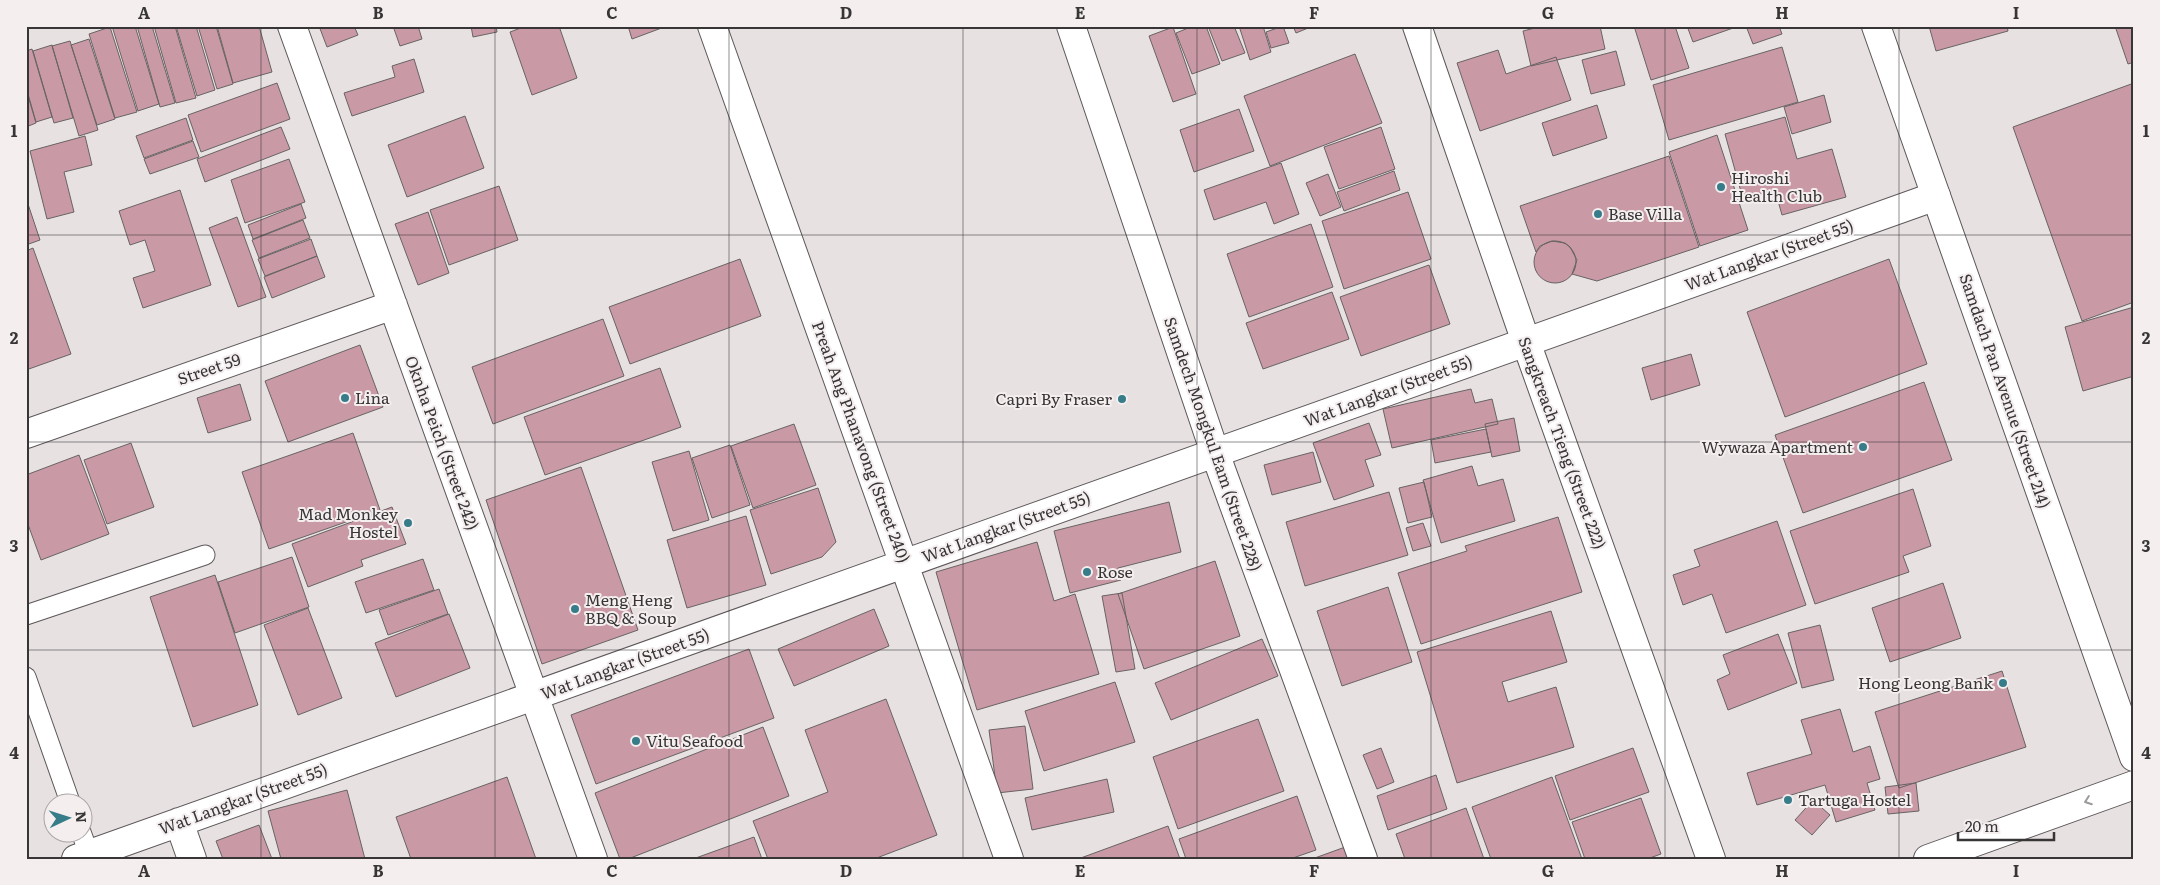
<svg xmlns="http://www.w3.org/2000/svg" width="2160" height="885" viewBox="0 0 2160 885" font-family="Literata,serif">
<style>
.building{fill:#c99aa6;stroke:#686364}
.lines{fill:none;stroke-linecap:round;stroke-linejoin:round}
.lane-casing{stroke:#5d5759;stroke-width:21}
.street-casing{stroke:#5d5759;stroke-width:30}
.secondary-casing{stroke:#5d5759;stroke-width:30}
.lane{stroke:#fff;stroke-width:19}
.street{stroke:#fff;stroke-width:28}
.secondary{stroke:#fff;stroke-width:28}
.oneway{stroke:#9c9a9a}
.grid{fill:none;stroke:#383536;stroke-width:1;stroke-opacity:0.55}
.poi-dot{fill:#367c89;stroke:#f4eeef;stroke-width:2}
.labels{text-anchor:middle;stroke-width:4;stroke-linejoin:round;paint-order:stroke}
.poi-label{font-size:16px;fill:#383536;stroke:#f4eeef;text-anchor:start}
.street-label{font-size:16px;fill:#383536;stroke:#f4eeef}
.neatline{fill:none;stroke:#383536;stroke-width:2}
.grid-label{font-size:16px;text-anchor:middle;font-weight:bold;fill:#383536}
</style>
<rect width="100%" height="100%" fill="#e7e1e2"/>
<path class="building" d="M112,26h23l24,78 -21,7z
M137,26h15l23,77 -15,4z
M154,26h21l21,72 -20,5z
M176,26h20l19,64 -18,6z
M198,26h18l17,58 -16,5z
M217,26h42l13,46 -39,11z
M319,26h35l4,9 -31,12z
M393,26h25l4,13 -22,7z
M471,26h25l1,6 -24,5z
M526,26h33l18,52 -45,17 -22,-63z
M628,26h39l-35,13z
M1193,26h13l14,38 -28,10 -16,-41z
M1208,26h26l11,27 -23,8z
M1239,26h24l8,26 -21,8z
M1283,26l6,17 -18,5 -5,-16z
M1293,26h20l-17,7z
M1543,26h57l5,23 -74,17 -8,-35z
M1634,26h41l14,42 -38,12z
M1687,26h52l-46,16z
M1746,26h33l3,8 -29,10z
M1929,26h78l1,5 -72,20z
M2115,26h19v36l-6,2z
M110,27l27,85 -22,6 -26,-84z
M1173,27l23,67 -23,8 -24,-66z
M89,39l26,80 -18,6 -26,-80z
M70,41l28,89 -19,6 -27,-90z
M52,45l21,73 -19,5 -21,-72z
M1782,47l16,55 -129,38 -16,-55z
M32,49l20,68 -16,5 -10,-35v-36z
M1498,50l8,24 50,-17 15,43 -91,31 -23,-68z
M1616,51l9,34 -34,9 -9,-34z
M1355,54l27,69 -112,43 -26,-70z
M414,59l10,33 -72,24 -8,-23 51,-16 -3,-11z
M277,83l13,36 -89,33 -13,-37z
M2134,83v219l-52,19 -69,-194z
M26,89l10,34 -10,4z
M1824,95l7,27 -39,12 -8,-27z
M1597,105l10,33 -54,18 -11,-33z
M1239,109l15,42 -60,21 -14,-42z
M465,116l19,52 -77,29 -19,-52z
M1785,117l12,42 35,-10 14,48 -64,18 -7,-25 -32,9 -18,-65z
M186,118l7,22 -49,18 -8,-22z
M281,127l9,22 -85,33 -8,-23z
M1381,127l14,42 -56,20 -15,-42z
M1717,135l31,95 -48,16 -31,-94z
M85,136l7,29 -28,7 10,40 -27,7 -17,-68z
M193,141l6,16 -49,17 -6,-15z
M1669,156l30,91 -102,34 -25,-7 5,-14 -7,-13 -5,-4 -13,-2 -12,5 -4,6 -16,-46z
M289,159l16,43 -60,21 -14,-43z
M1281,163l18,51 -25,10 -8,-22 -52,18 -10,-30z
M1394,171l6,19 -56,21 -7,-19z
M1328,174l13,33 -21,9 -14,-33z
M499,186l19,54 -69,25 -19,-55z
M180,190l31,95 -68,23 -10,-30 22,-7 -10,-31 -15,5 -11,-34z
M1408,192l23,67 -87,30 -22,-68z
M26,198l14,42 -14,5z
M301,204l5,14 -53,21 -5,-14z
M428,212l21,61 -31,12 -23,-61z
M237,217l29,80 -28,10 -29,-79z
M303,220l7,18 -51,20 -7,-18z
M1311,224l22,63 -84,30 -22,-63z
M311,239l6,17 -52,20 -7,-17z
M1534 262a21 21 0 1 1 42 0a21 21 0 1 1-42 0Z
M33,248l38,106 -45,16v-119z
M317,256l8,21 -53,21 -8,-21z
M740,259l21,57 -131,48 -21,-57z
M1889,259l38,105 -142,53 -38,-105z
M1429,265l21,59 -89,32 -21,-59z
M1332,292l17,47 -86,30 -17,-46z
M2134,307v69l-51,15 -18,-64z
M603,319l21,57 -131,48 -21,-57z
M360,345l23,62 -95,35 -23,-61z
M1691,354l9,31 -49,15 -9,-32z
M660,368l21,59 -136,48 -21,-58z
M1924,382l28,78 -149,53 -28,-78z
M240,384l11,36 -43,13 -11,-35z
M1471,389l4,14 17,-4 6,25 -106,24 -9,-39z
M1514,418l6,33 -28,6 -7,-33z
M1369,423l12,32 -16,5 9,26 -40,14 -21,-57z
M794,424l22,61 -63,23 -22,-62z
M1486,429l5,23 -56,11 -4,-23z
M353,433l27,77 -111,39 -27,-77z
M131,443l23,64 -47,17 -23,-64z
M730,445l20,60 -38,13 -20,-60z
M689,451l20,69 -36,11 -21,-69z
M1313,452l8,30 -49,13 -8,-30z
M79,455l30,79 -68,26 -15,-41v-44z
M1472,466l6,20 25,-7 12,42 -74,22 -18,-63z
M581,467l57,163 -96,34 -56,-164z
M1424,482l8,35 -24,6 -9,-35z
M818,488l18,54 -14,15 -51,17 -21,-64z
M1913,489l18,57 -28,10 6,16 -94,32 -25,-73z
M1389,492l19,63 -103,31 -19,-64z
M1169,502l12,50 -63,16 3,12 -51,13 -16,-62z
M392,507l14,37 -45,16 2,6 -55,21 -16,-43z
M746,516l20,69 -79,23 -20,-68z
M1558,517l24,75 -161,52 -23,-71 69,-22 -2,-5z
M1777,521l29,84 -80,28 -14,-39 -29,11 -10,-30 27,-9 -6,-16z
M1423,523l8,23 -18,5 -7,-23z
M1037,542l17,59 21,-7 24,80 -122,36 -41,-138z
M292,557l17,50 -74,26 -17,-51z
M423,559l11,31 -68,23 -11,-31z
M1215,561l25,75 -96,33 -26,-75z
M215,575l43,130 -65,22 -43,-130z
M1943,583l18,55 -71,24 -18,-54z
M1388,587l24,75 -70,24 -25,-75z
M439,589l9,25 -60,21 -9,-25z
M1122,593l13,76 -19,3 -14,-76z
M308,608l34,90 -44,17 -34,-90z
M874,609l15,37 -95,40 -16,-37z
M1551,611l16,51 -65,20 6,20 48,-15 18,60 -117,36 -40,-131z
M449,614l21,54 -74,29 -21,-54z
M1820,625l14,55 -32,8 -14,-55z
M1778,634l19,49 -69,27 -11,-30 13,-6 -7,-19z
M1262,639l16,37 -107,44 -16,-37z
M749,649l25,69 -178,66 -25,-69z
M2002,671l24,76 -127,41 -24,-76z
M1115,682l20,60 -91,29 -19,-60z
M886,699l51,136 -63,24h-106l-15,-38 75,-29 -23,-62z
M1840,709l13,43 17,-6 10,33 -13,4 8,27 -39,12 -11,-37 -68,20 -10,-32 65,-19 -11,-34z
M1258,719l26,72 -106,38 -25,-72z
M1025,726l8,63 -36,4 -8,-63z
M763,727l26,69 -161,63h-8l-25,-66z
M1381,748l13,34 -17,7 -14,-34z
M1633,748l16,44 -79,28 -15,-44z
M1436,775l11,34 -59,21 -11,-34z
M507,777l29,82h-125l-15,-42z
M1552,777l30,82h-91l-19,-52z
M1107,779l7,33 -82,18 -7,-32z
M1916,783l3,28 -31,3 -3,-27z
M347,790l18,69h-84l-13,-48z
M1297,796l19,54 -26,9h-104l-7,-20z
M1641,798l20,56 -14,5h-62l-13,-37z
M1813,800l17,15 -18,20 -17,-15z
M1466,808l18,51h-79l-9,-25z
M259,825l13,34h-49l-7,-18z
M1168,826l12,33h-102z
M754,837l8,22h-69z
M1348,846l5,13h-41z"/>
<g class="lines">
<g class="lane-casing">
<path id="lane" d="M26,615l179,-60
M26,677l44,125
M81,832l8,22"/>
</g>
<g class="street-casing">
<path id="street" d="M292,26l301,833
M712,26l297,833
M1071,26l144,427 148,406
M1417,26l109,316 185,517
M26,434l367,-129
M179,822l13,37
M76,859l1860,-663"/>
</g>
<g class="secondary-casing">
<path id="secondary" d="M1876,26l258,731
M1928,859l206,-74"/>
</g>
<use href="#lane" class="lane"/>
<use href="#street" class="street"/>
<use href="#secondary" class="secondary"/>
</g>
<defs><path id="oneway-chevron" d="M-2-3.5L2.5 0L-2 3.5" fill="none" stroke-width="1.6" stroke-linecap="round" stroke-linejoin="round" transform="scale(1.25)"/></defs>
<use class="oneway" href="#oneway-chevron" transform="translate(2088 801) rotate(160)"/>
<path class="grid" d="M261,26v833M495,26v833M729,26v833M963,26v833M1197,26v833M1431,26v833M1665,26v833M1899,26v833M26,235h2108M26,442h2108M26,650h2108"/>
<g class="poi-dot">
<circle cx="1721" cy="187" r="5"/>
<circle cx="1598" cy="214" r="5"/>
<circle cx="345" cy="398" r="5"/>
<circle cx="1122" cy="399" r="5"/>
<circle cx="1863" cy="447" r="5"/>
<circle cx="408" cy="523" r="5"/>
<circle cx="1087" cy="572" r="5"/>
<circle cx="575" cy="609" r="5"/>
<circle cx="2003" cy="683" r="5"/>
<circle cx="636" cy="741" r="5"/>
<circle cx="1788" cy="800" r="5"/>
</g>
<g class="labels">
<g class="poi-label">
<text x="1731" y="184">Hiroshi<tspan x="1731" dy="18">Health Club</tspan></text>
<text x="1608" y="220">Base Villa</text>
<text x="355" y="404">Lina</text>
<text x="1112" y="405" text-anchor="end">Capri By Fraser</text>
<text x="1853" y="453" text-anchor="end">Wywaza Apartment</text>
<text x="398" y="520" text-anchor="end">Mad Monkey<tspan x="398" dy="18">Hostel</tspan></text>
<text x="1097" y="578">Rose</text>
<text x="585" y="606">Meng Heng<tspan x="585" dy="18">BBQ &amp; Soup</tspan></text>
<text x="1993" y="689" text-anchor="end">Hong Leong Bank</text>
<text x="646" y="747">Vitu Seafood</text>
<text x="1798" y="806">Tartuga Hostel</text>
</g>
<g class="street-label">
<text transform="translate(1769 255) rotate(-20)" y="6">Wat Langkar (Street 55)</text>
<text transform="translate(209 369) rotate(-19)" y="6">Street 59</text>
<text transform="translate(1388 391) rotate(-20)" y="6">Wat Langkar (Street 55)</text>
<text transform="translate(2005 391) rotate(71)" y="6">Samdach Pan Avenue (Street 214)</text>
<text transform="translate(861 442) rotate(70)" y="6">Preah Ang Phanavong (Street 240)</text>
<text transform="translate(442 443) rotate(70)" y="6">Oknha Peich (Street 242)</text>
<text transform="translate(1562 443) rotate(70)" y="6">Sangkreach Tieng (Street 222)</text>
<text transform="translate(1213 444) rotate(71)" y="6">Samdech Mongkul Eam (Street 228)</text>
<text transform="translate(1006 527) rotate(-20)" y="6">Wat Langkar (Street 55)</text>
<text transform="translate(625 664) rotate(-20)" y="6">Wat Langkar (Street 55)</text>
<text transform="translate(243 799) rotate(-20)" y="6">Wat Langkar (Street 55)</text>
</g>
</g>
<rect width="2160" height="885" fill="none" stroke="#f4eeef" stroke-width="55"/>
<g transform="translate(68 818) rotate(86)"><circle r="24" fill="#f4eeef" stroke="#a9a4a5"/>
<path d="M0-4L9 19L0 12L-9 19Z" fill="#367c89"/>
<text y="-8" font-size="14" font-weight="bold" text-anchor="middle" fill="#383536">N</text>
</g>
<path d="M1958 832v8h96v-8" fill="none" stroke="#383536" stroke-width="2.5"/>
<text x="1965" y="832" font-size="15" fill="#383536" stroke="#f4eeef" stroke-width="4" paint-order="stroke">20 m</text>
<rect x="28" y="28" width="2104" height="830" class="neatline"/>
<g class="grid-label">
<text x="144" y="19">A</text>
<text x="378" y="19">B</text>
<text x="612" y="19">C</text>
<text x="846" y="19">D</text>
<text x="1080" y="19">E</text>
<text x="1314" y="19">F</text>
<text x="1548" y="19">G</text>
<text x="1782" y="19">H</text>
<text x="2016" y="19">I</text>
<text x="14" y="137">1</text>
<text x="2146" y="137">1</text>
<text x="14" y="344">2</text>
<text x="2146" y="344">2</text>
<text x="14" y="552">3</text>
<text x="2146" y="552">3</text>
<text x="14" y="759">4</text>
<text x="2146" y="759">4</text>
<text x="144" y="877">A</text>
<text x="378" y="877">B</text>
<text x="612" y="877">C</text>
<text x="846" y="877">D</text>
<text x="1080" y="877">E</text>
<text x="1314" y="877">F</text>
<text x="1548" y="877">G</text>
<text x="1782" y="877">H</text>
<text x="2016" y="877">I</text>
</g>
</svg>
